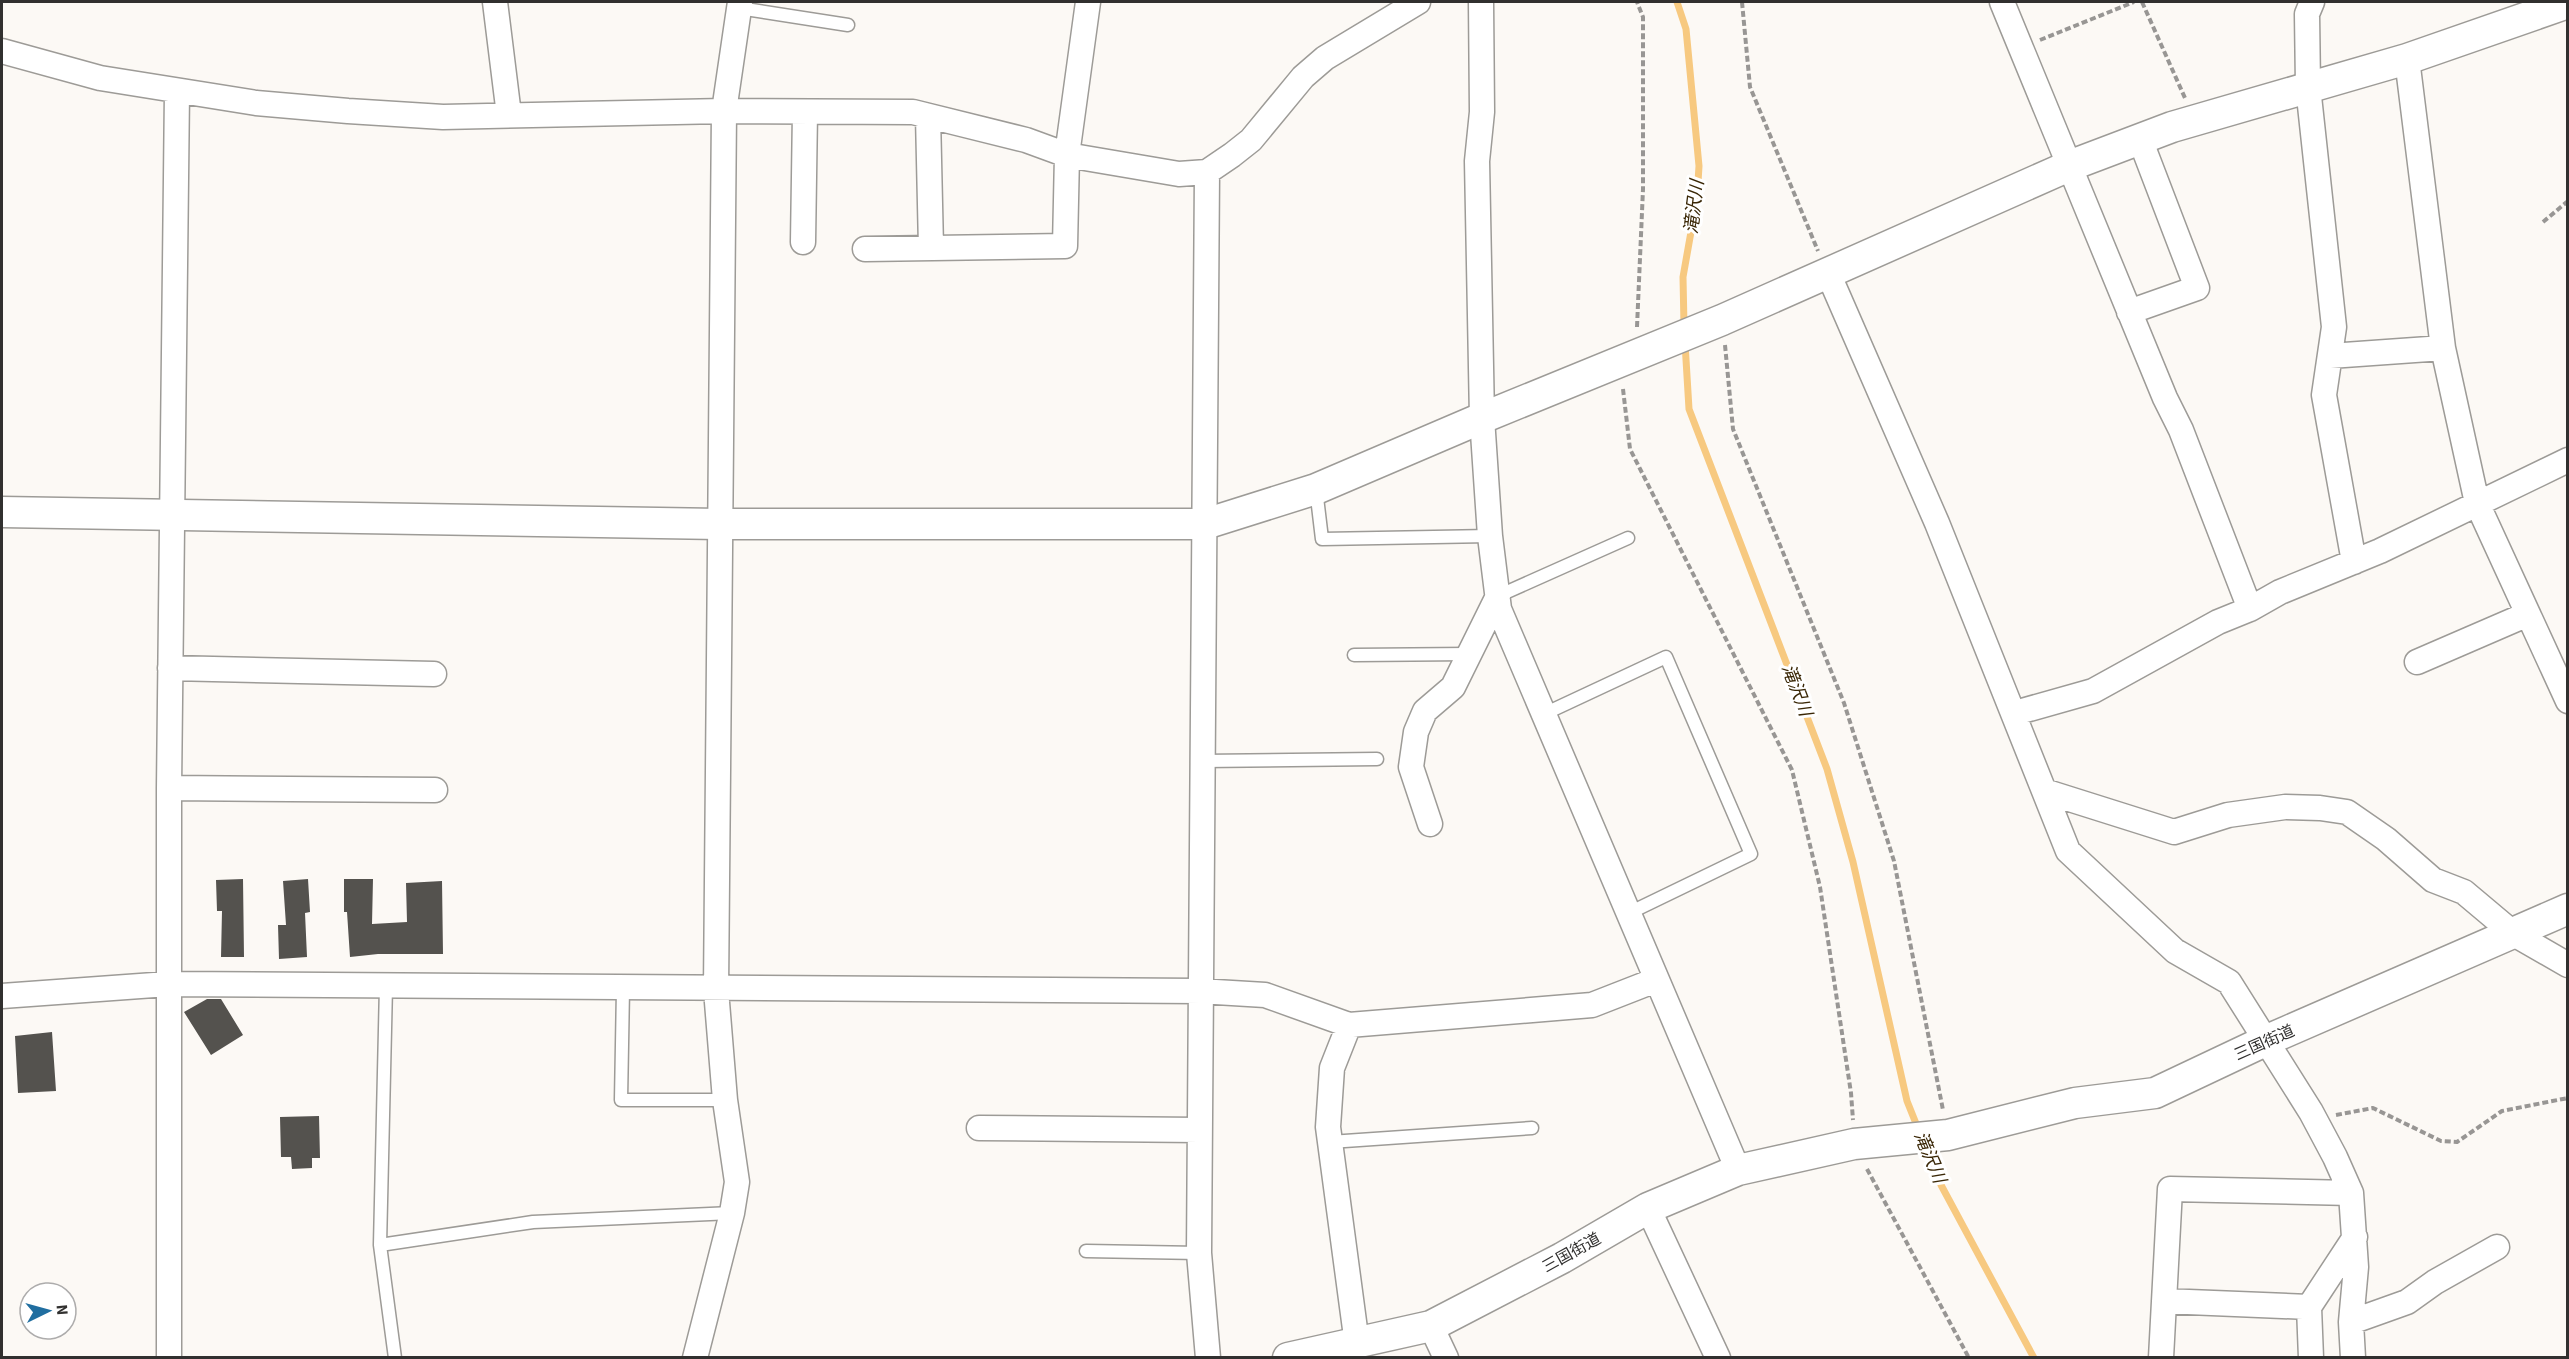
<svg xmlns="http://www.w3.org/2000/svg" width="2569" height="1359" viewBox="0 0 2569 1359" font-family="'Source Sans 3','Noto Sans JP',sans-serif">
<style>
.lines{fill:none;stroke-linecap:round;stroke-linejoin:round}
.stream{stroke:#f7c980;stroke-width:7}
.building{fill:#54524e}
.service-casing{stroke:#9d9b97;stroke-width:15}
.minor-casing{stroke:#9d9b97;stroke-width:27}
.tertiary-casing{stroke:#9d9b97;stroke-width:33}
.path{stroke:#989694;stroke-width:4;stroke-dasharray:6 3;stroke-linecap:butt}
.service{stroke:#fff;stroke-width:12}
.minor{stroke:#fff;stroke-width:24}
.tertiary{stroke:#fff;stroke-width:30}
.labels{text-anchor:middle;stroke-width:6;stroke-linejoin:round;paint-order:stroke}
.street-label{font-size:16px;fill:#31302f;stroke:#fff}
.water-label{font-size:18px;font-style:italic;fill:#3a2706;stroke:#fff}
</style>
<rect width="100%" height="100%" fill="#fcf9f5"/>
<g class="lines">
<path class="stream" d="M1677,2l9,27 13,137 -2,32 -14,79 1,49
M1685,343l4,66 138,360 26,93 54,239 12,30
M1924,1144l17,41 93,173"/>
</g>
<path class="building" d="M243,879l1,78h-23l1,-46h-5l-1,-31z
M308,879l2,33 -5,1 2,44 -28,2 -1,-34h8l-3,-44z
M344,879h29l-1,45 35,-2 -1,-39 36,-2 1,73h-65l-28,3 -3,-45h-3z
M207,999h14l22,36 -32,20 -27,-43z
M52,1032l4,59 -38,2 -3,-57z
M319,1116l1,42h-8v10l-20,1 -1,-12h-10l-1,-40z"/>
<g class="lines">
<g class="service-casing">
<path id="service" d="M739,8l109,17
M1316,489l6,50 168,-3
M1498,596l130,-58
M1354,655l116,-1
M1544,714l122,-57 85,197 -124,60
M1202,761l175,-2
M386,986l-6,259 15,113
M623,989l-2,111h104
M1330,1142l202,-14
M380,1245l153,-23 199,-9
M1086,1251l113,2"/>
</g>
<g class="minor-casing">
<path id="minor" d="M495,2l14,113
M1481,2l1,110 -5,49 5,257 8,118 9,73 239,561
M2002,2l163,396 16,32 69,179
M2312,2l-5,12 1,73 26,240 -10,68 30,167
M2,51l98,27 156,25 92,8 95,6 281,-6 189,1 113,28 41,15 112,19 28,-2 25,-17 19,-15 52,-63 22,-19 93,-56
M2407,59l36,289 34,155 91,198
M928,116l3,132
M1207,172l-8,1081 9,105
M803,242l2,-130
M865,249l200,-3 2,-91 21,-153
M1828,273l109,250 131,328 107,100 54,31 82,130 24,45 16,36 5,74 -5,55 2,36
M2129,312l68,-24 -57,-149
M2330,356l113,-8
M2417,662l111,-48
M170,668l264,6
M2015,713l78,-22 125,-69 32,-13 30,-17 100,-41 188,-91
M169,788l266,2
M2044,791l130,41 54,-17 57,-8 35,1 27,4 39,27 47,41 31,12 50,42 54,31
M1430,824l-19,-57 5,-35 9,-21 28,-24 45,-91
M2,996l166,-12 1031,7 66,4 84,30 243,-20 64,-25
M1349,1025l-17,43 -4,59 29,217
M979,1128l220,2
M1648,1208l70,150
M2164,1301l145,6
M2351,1322l56,-20 28,-20 62,-35
M1431,1326l15,32
M169,1358v-570l8,-697
M695,1358l37,-145 5,-31 -12,-82 -9,-110 8,-879 16,-109
M2161,1358l9,-169 181,4
M2311,1358l-2,-51 46,-70"/>
</g>
<g class="tertiary-casing">
<path id="tertiary" d="M2,512l717,12h486l111,-35 166,-71 240,-98 347,-154 103,-39 235,-68 161,-56
M1288,1358l143,-32 131,-68 86,-50 90,-38 116,-26 94,-9 127,-32 80,-10 110,-52 303,-132"/>
</g>
<path class="path" d="M1742,2l8,85 68,164
M2142,2l43,96
M2040,40l94,-38
M2543,222l25,-21
M1637,327l6,-138v-172l-6,-15
M1725,345l8,84 111,274 50,158 49,249
M1623,389l7,60 162,321 28,117 31,206 2,27
M2336,1115l37,-7 68,33 16,1 45,-31 66,-13
M1867,1169l102,189"/>
<use href="#service" class="service"/>
<use href="#minor" class="minor"/>
<use href="#tertiary" class="tertiary"/>
</g>
<g class="labels">
<g class="street-label">
<text transform="translate(2264 1042) rotate(-24)" y="6">三国街道</text>
<text transform="translate(1571 1252) rotate(-29)" y="6">三国街道</text>
</g>
<g class="water-label">
<text transform="translate(1694 207) rotate(-83)" y="6">滝沢川</text>
<text transform="translate(1797 690) rotate(69)" y="6">滝沢川</text>
<text transform="translate(1930 1157) rotate(67)" y="6">滝沢川</text>
</g>
</g>
<rect width="2569" height="1359" fill="none" stroke="#31302f" stroke-width="6"/>
<g transform="translate(48 1311) rotate(85)"><circle r="28" fill="#ffffff" stroke="#adacac" stroke-width="1.5"/>
<path d="M0-4.5L10 22L0 15L-10 22Z" fill="#206ea0"/>
<text y="-9" font-size="16" font-weight="bold" text-anchor="middle" fill="#31302f">N</text>
</g>
</svg>
